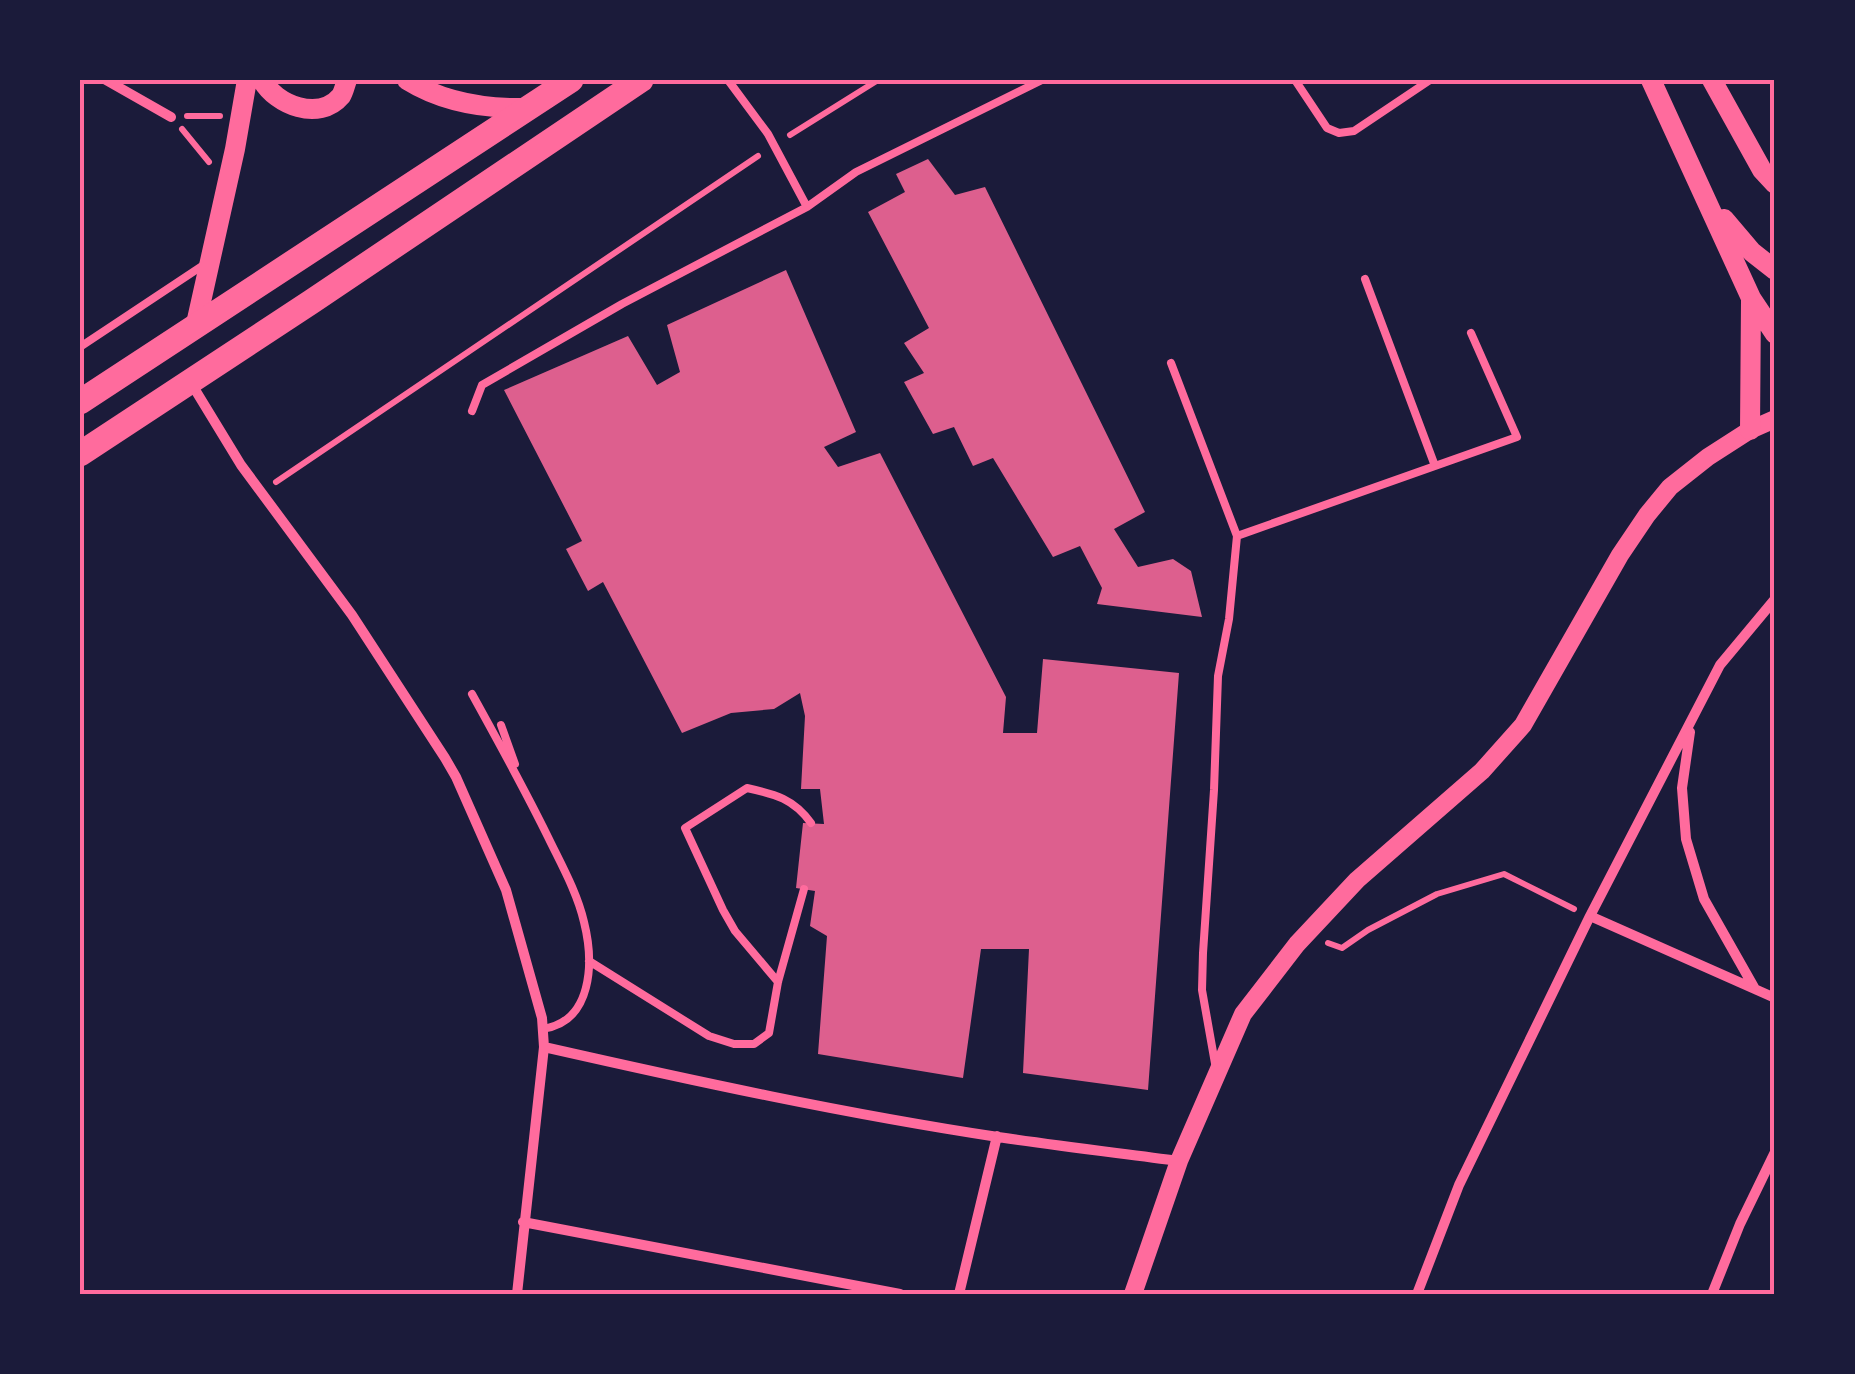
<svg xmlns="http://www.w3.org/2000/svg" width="1855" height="1374" viewBox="0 0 1855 1374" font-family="'Open Sans',sans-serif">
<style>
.building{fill:#dd5f8e}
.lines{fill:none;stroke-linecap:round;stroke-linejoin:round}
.path{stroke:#ff6b9d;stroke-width:6}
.service{stroke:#ff6b9d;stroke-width:8}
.minor{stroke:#ff6b9d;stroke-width:10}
.tertiary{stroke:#ff6b9d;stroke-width:18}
.secondary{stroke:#ff6b9d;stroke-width:20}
.primary{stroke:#ff6b9d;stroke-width:25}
.neatline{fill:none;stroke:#ff6b9d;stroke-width:4}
</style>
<rect width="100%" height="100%" fill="#1b1b3a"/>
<path class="building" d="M928,159l27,36 30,-8 160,325 -31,17 24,38 35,-8 18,12 11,46 -105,-13 5,-16 -22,-42 -27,11 -60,-99 -20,8 -19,-39 -21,7 -29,-52 20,-9 -20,-30 25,-15 -61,-116 37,-20 -9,-18z
M786,270l70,162 -32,15 14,20 42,-14 126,244 -3,36h34l6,-74 136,14 -31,417 -125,-17 6,-124h-48l-18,129 -145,-24 9,-118 -17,-10 5,-35 -19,-3 7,-65 21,1 -4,-35h-19l4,-73 -5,-23 -26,16 -43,4 -49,20 -79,-151 -15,9 -22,-42 16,-8 -78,-151 124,-54 29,49 23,-13 -13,-47z"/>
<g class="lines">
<path class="path" d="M187,116h33
M182,129l27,33
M790,135l88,-55
M276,482l482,-326
M1328,943l14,5 26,-18 69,-36 67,-20 70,35"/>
<path class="service" d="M728,80l40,54 39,73
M1295,80l32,48 12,5 15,-2 76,-51
M1365,279l70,187
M80,347l125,-83
M1171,363l66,173 -8,83 -11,57 -4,114 -11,163 -1,37 14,79
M472,411l10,-26 140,-81 185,-97 49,-35 186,-92
M1237,536l280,-99 -46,-104
M472,694c26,47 52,94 76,143 13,27 29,55 36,85 10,40 9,100 -42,107
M501,725l14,39
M589,961l120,75 25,8h20l15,-11 9,-51 26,-93
M778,982l-43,-51 -12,-21 -38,-82 62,-40c28,6 47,11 64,35"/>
<path class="minor" d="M106,80l65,37
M191,383l50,82 111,150 93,143 11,19 50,113 36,128 2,29 -27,247
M1690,732l-8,56 4,51 18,60 51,90
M1590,916l185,82
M544,1047c150,34 302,67 454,90 60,9 121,16 181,24
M523,1222l377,72
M959,1294l38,-158
M1417,1294l42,-109 131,-269 130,-251 55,-66
M1712,1294l28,-70 35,-72"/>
<path class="tertiary" d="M1133,1294l46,-133 64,-147 54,-70 60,-64 125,-109 41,-46 97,-170 27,-40 23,-28 38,-30 42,-27 25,-11"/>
<path class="secondary" d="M262,80c14,25 57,42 79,16 3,-5 4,-11 6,-16
M407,80c37,23 78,29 120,28
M1651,80l100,218 24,36
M1712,80l50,90 13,14
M1724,219l28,33 23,18
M196,324l39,-175 12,-69
M1750,430l1,-130"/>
<path class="primary" d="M80,402l491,-322
M80,454l231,-152 330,-222"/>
</g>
<rect width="1855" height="1374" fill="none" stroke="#1b1b3a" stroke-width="165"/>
<rect x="82" y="82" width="1690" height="1210" class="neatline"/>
</svg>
